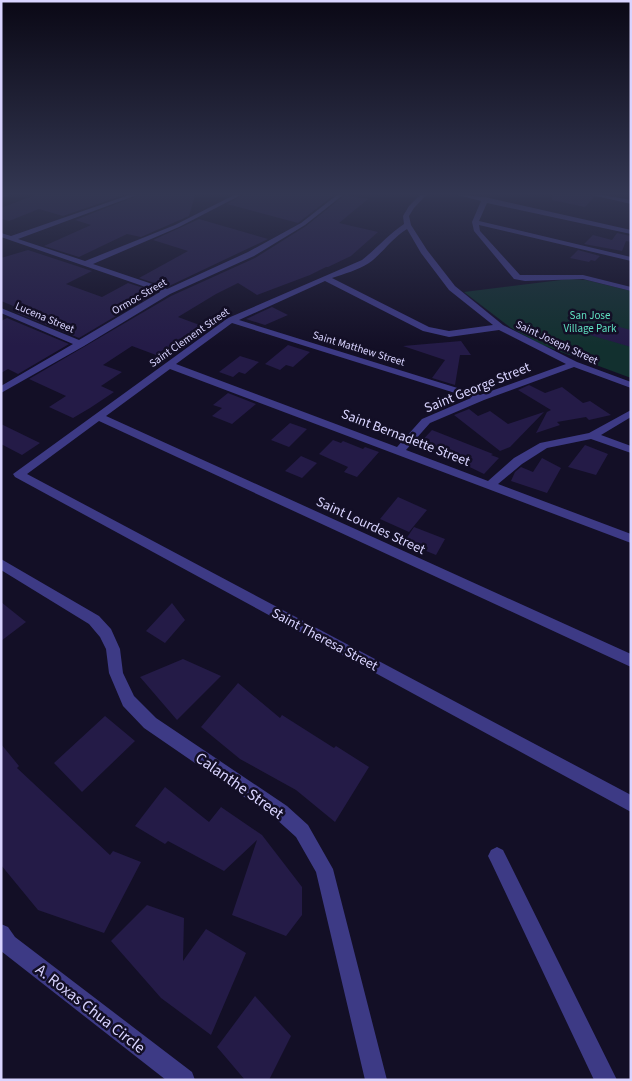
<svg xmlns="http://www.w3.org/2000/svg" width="632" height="1081" viewBox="0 0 632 1081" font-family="'Source Sans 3',sans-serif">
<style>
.green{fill:#12302f}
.building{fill:#241b47}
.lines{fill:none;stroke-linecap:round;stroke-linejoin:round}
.street{fill:#3d3a85;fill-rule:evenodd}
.labels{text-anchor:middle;stroke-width:5;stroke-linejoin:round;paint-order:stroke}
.far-street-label{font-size:11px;fill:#d9d4ff;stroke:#130f26}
.far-park-label{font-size:11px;fill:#5fe0c0;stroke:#130f26}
.street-label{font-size:14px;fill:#d9d4ff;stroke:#130f26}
.near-street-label{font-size:16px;fill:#d9d4ff;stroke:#130f26}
</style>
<rect width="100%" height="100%" fill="#130f26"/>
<path class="green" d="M569,279l17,1 45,11v87l-89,-33 -31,-17 -47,-36z"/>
<path class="building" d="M35,195h89l-61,21 -24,-7 -30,12 -8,-2v-11z
M139,195h56l-6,21 -48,21 -14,-3 -48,23 -35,-11 47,-21 -16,-5z
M243,195h91l-36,28 -71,-19z
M345,195l23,4 -29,24 39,9 -27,24 -23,11h-2l-16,8 -53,20 -19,-12 -22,11 -38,23 27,10 -35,23 -4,-2 -10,7 -24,-9 -29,19 19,7 -21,14 13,6 -24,16 -17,10 -24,-11 17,-11 -37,-17 142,-83 84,-38 51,-32z
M552,195h38l4,2 -9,10 -33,-7z
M199,219l69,20 -101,48 -28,-9 49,-27 -35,-11z
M617,233l14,3v6l-5,-1 -4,10 -38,-7 9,-9 19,5z
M28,250l64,21 -26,13 36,13 26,-14 28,9 -77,46 -62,-25 6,-3 -22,-9v-43z
M578,250l22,6 -5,5 -4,-1 -2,2 -19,-4z
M272,307l16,8 -23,10 -19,-6z
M7,318l62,26 -51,30 -10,-5 -7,4v-52z
M600,322l31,8v17l-41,-12z
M461,341l10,14h-11l-5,30 -23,-7 13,-18 -42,-14z
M288,345l22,7 -17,15 -7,-2 -6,5 -15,-6z
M240,356l19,6 -14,12 -6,-2 -6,5 -14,-5z
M529,385l16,8 17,-6 21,16 7,-2 21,14 -22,5 -3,-3 -29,5 3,3 -24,8 11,-21 4,-2 -33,-20z
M228,393l28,11 -24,20 -20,-8 10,-8 -9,-3z
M469,409l9,7 12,-5 18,13 36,-12 -34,35 -10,4 -46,-36z
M290,423l17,6 -18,18 -18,-7z
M1,424l39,19 -18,12 -21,-11z
M432,430l61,24 -2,1 8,3 -15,16 -37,-18 -1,1 -29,-11z
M333,440l8,3 2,-2 20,8 2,-2 14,5 -22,25 -13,-5 4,-5 -29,-13z
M585,445l23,9 -12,21 -28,-8z
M301,456l16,7 -15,15 -17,-7z
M542,458l19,10 -14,25 -36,-12 4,-9 6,-5 12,5z
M398,497l29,13 -18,22 -29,-13z
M414,527l31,12 -9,16 -32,-13z
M1,602l25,20 -25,19z
M172,603l13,17 -20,23 -19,-12z
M183,659l38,17 -44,44 -37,-43z
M238,683l42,35 2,-3 52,33 2,-2 33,21 -34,55 -39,-32 -56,-31 -39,-32z
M105,716l30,25 -53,51 -28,-29z
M1,744l18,22 -2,2 93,87 3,-4 28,11 -37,71 -66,-23 -37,-45z
M165,787l44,35 12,-15 41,28 40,52v28l-16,21 -54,-21 25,-75 -33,31 -56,-30 -3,3 -30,-18z
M147,905l37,13 -1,43 23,-32 40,24 -35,82 -50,-37 -50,-57z
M255,996l36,40 -22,44h-24l-28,-33z"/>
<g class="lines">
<path class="street" d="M1,195h8l-8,3z
M129,195h8l-119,44 67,22 90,-36 59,-30h7l-62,32 -86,37 74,25 81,-37 53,-29 36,-28h6l-38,30 -51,31 -84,38 -86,52 -83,47v-7l72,-42 -72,-31v-5l78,32 81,-48 -159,-55v-4l10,3z
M420,195h6l-12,13 -5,8 2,9 16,25 28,36 48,39 74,37 54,20v6l-57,-21 -90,33 -54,23 -24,27 82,31 26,-23 26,-15 49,-10 42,-23v7l-30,18 30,11v7l-40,-14 -44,9 -25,16 -24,20 133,50v9l-461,-174 -64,47 525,238v13l-532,-246 -72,53 604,321v17l-616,-335 -2,-3 215,-156 134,-58c15,-12 26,-25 42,-36l-1,-8 6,-10zM407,229l14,24 28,37 44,35 -44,6 -20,-4 -97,-49c12,-4 26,-8 37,-15 14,-10 22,-24 38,-34zM325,281l98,50 26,6 50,-7 67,34 -86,31 -241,-75zM232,323l239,75 -49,21 -25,28 -221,-83z
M458,195l27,2 146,33v4l-144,-31 -8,18 152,36v4l-152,-36 1,6 40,44h63l48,12v4l-48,-12 -58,2 -11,-2 -40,-48 -2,-9 9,-21z
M592,195h11l28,5v4z
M1,559l98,57 12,13 9,20 3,24 11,23 22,22 131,88 21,19 25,44 54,211h-22l-49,-208 -20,-35 -21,-19 -131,-90 -21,-22 -14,-33 -3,-24 -6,-12 -11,-13 -88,-54z
M497,847l6,3 114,230h-23l-103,-218 -3,-6 3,-6z
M1,924l7,3 7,10 177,135 3,8h-29l-165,-129z"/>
</g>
<linearGradient id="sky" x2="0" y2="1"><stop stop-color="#0a0815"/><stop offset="0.56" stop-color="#333752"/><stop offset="1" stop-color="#333752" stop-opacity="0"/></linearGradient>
<rect width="632" height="346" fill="url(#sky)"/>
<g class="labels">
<g class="far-street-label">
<text transform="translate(139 296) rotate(-30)" y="4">Ormoc Street</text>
<text transform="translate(45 317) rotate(23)" y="4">Lucena Street</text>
<text transform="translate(189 337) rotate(-35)" y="4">Saint Clement Street</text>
<text transform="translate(557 342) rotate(25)" y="4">Saint Joseph Street</text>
<text transform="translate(359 348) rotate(17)" y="4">Saint Matthew Street</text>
</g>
<g class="far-park-label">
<text x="590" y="319">San Jose<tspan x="590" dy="13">Village Park</tspan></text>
</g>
<g class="street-label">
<text transform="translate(477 387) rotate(-22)" y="5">Saint George Street</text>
<text transform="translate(406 437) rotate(21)" y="5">Saint Bernadette Street</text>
<text transform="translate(371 525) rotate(25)" y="5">Saint Lourdes Street</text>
<text transform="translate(325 639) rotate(28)" y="5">Saint Theresa Street</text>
</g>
<g class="near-street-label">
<text transform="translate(240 785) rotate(35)" y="6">Calanthe Street</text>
<text transform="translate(91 1008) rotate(38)" y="6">A. Roxas Chua Circle</text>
</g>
</g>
<rect width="632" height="1081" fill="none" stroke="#d9d4ff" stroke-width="5"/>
</svg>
